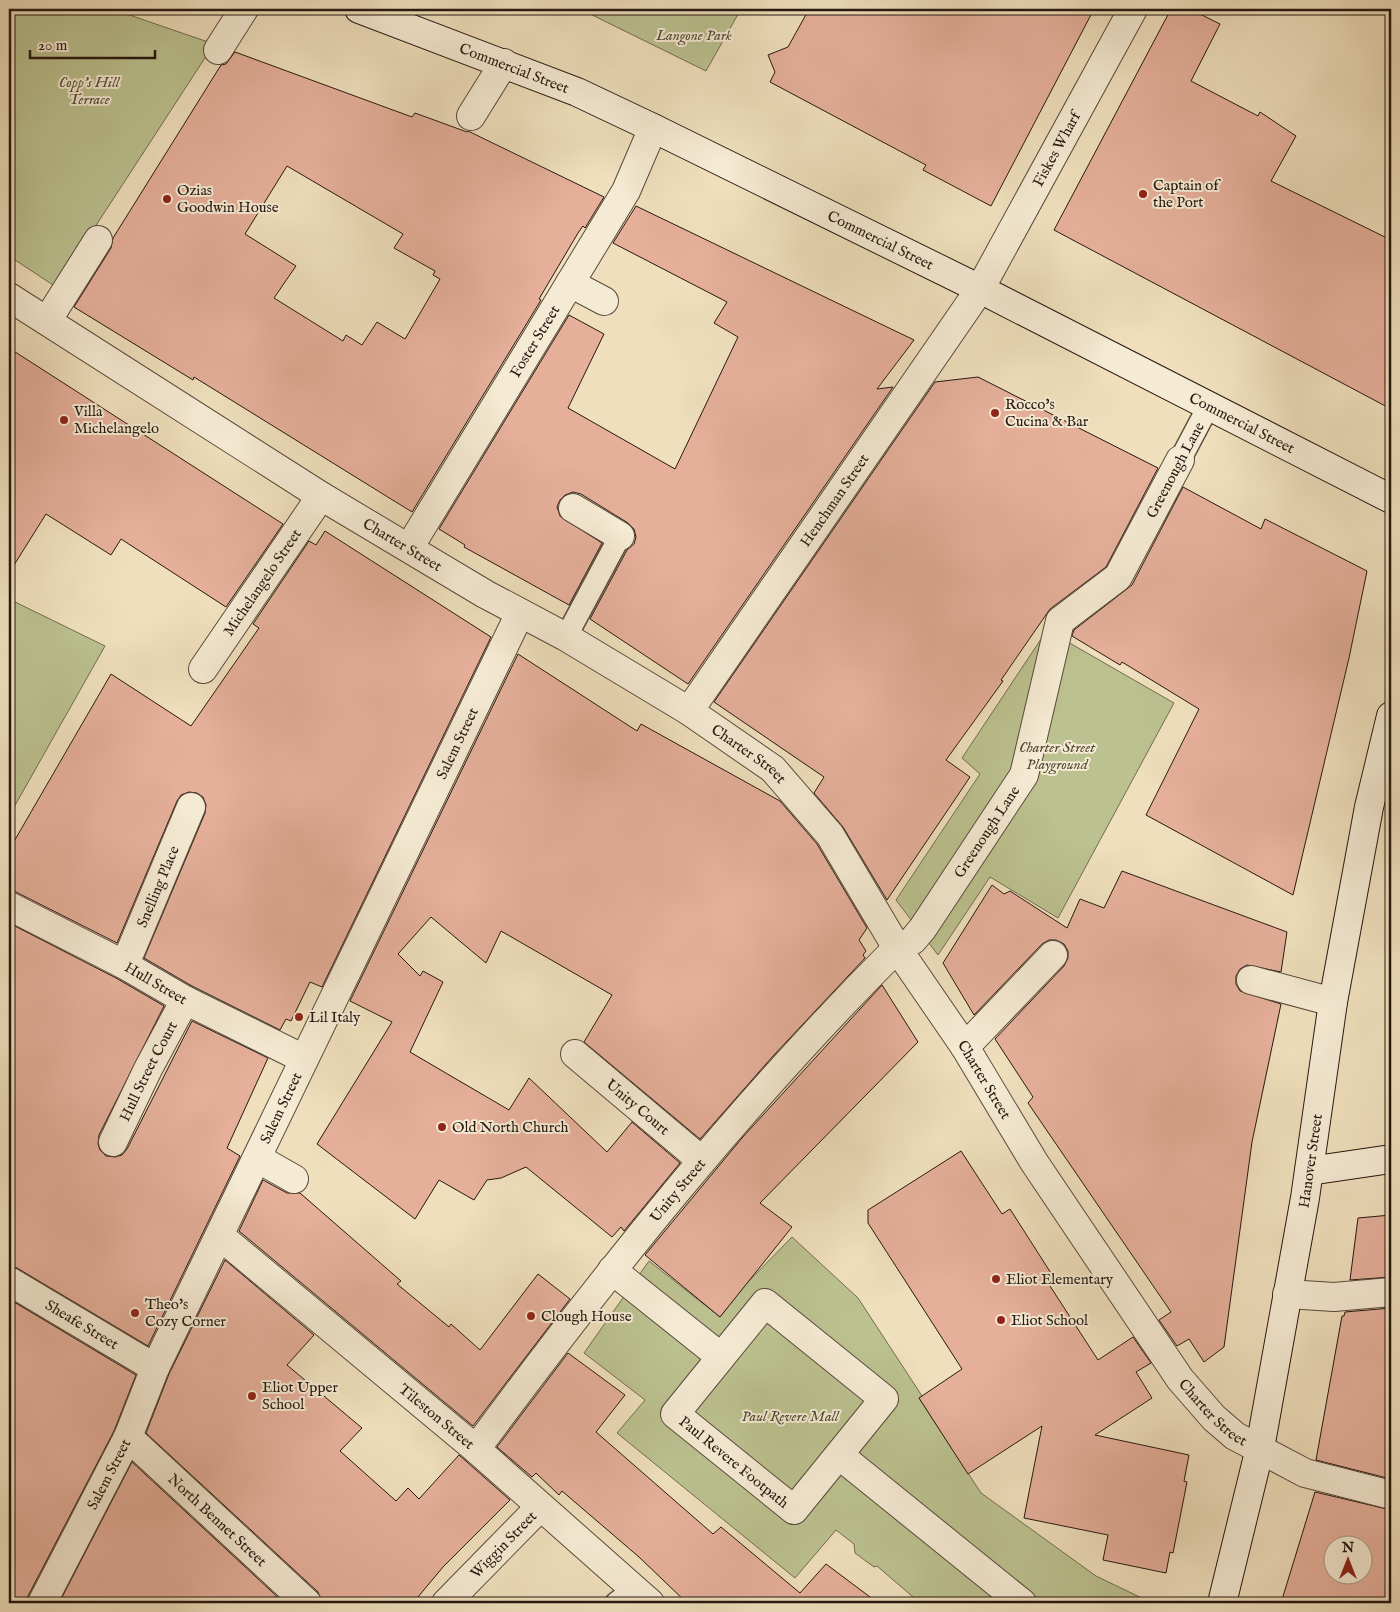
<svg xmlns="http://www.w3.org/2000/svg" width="1400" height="1612" viewBox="0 0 1400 1612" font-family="'IM FELL English',serif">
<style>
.green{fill:#bbc18f;stroke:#716c50}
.building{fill:#e5af9a;stroke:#271811;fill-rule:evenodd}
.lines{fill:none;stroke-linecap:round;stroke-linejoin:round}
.lane-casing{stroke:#594a3c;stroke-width:24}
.street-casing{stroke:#594a3c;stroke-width:30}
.secondary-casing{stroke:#271811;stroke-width:30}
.lane{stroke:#f5ead3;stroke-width:21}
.street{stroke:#f5ead3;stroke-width:28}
.secondary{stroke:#f5ead3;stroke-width:28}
.poi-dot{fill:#8f2418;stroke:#f5ead3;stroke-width:2}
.labels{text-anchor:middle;stroke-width:4;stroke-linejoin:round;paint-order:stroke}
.park-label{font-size:15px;font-style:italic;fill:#534b37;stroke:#f5ead3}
.street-label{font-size:15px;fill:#271811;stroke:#f5ead3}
.poi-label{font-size:15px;fill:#271811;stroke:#f5ead3;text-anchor:start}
</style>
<rect width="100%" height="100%" fill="#efdfbc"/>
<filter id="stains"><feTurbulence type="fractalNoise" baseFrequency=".004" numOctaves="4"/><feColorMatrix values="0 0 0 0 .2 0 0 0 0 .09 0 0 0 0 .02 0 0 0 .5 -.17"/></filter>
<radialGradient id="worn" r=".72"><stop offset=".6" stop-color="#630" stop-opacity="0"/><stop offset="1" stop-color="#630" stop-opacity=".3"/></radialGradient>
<path class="green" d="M9,9h103l102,35 -158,243 -47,-31z
M580,9h161l-35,62z
M9,599l96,47 -96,170z
M1047,630l127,73 -116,215 -68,-41 -52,78 -42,-55 84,-126 -18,-16z
M792,1237l66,61 64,98 -3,2 62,95 115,83 56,27h-232l-43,-37 -3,1 -19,-14 -1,-9 -18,-14 -41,48 -178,-145 28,-33 -61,-47 65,-92 71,56 24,-31z"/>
<path class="building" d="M809,9h285l-103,197 -68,-36 3,-5 -156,-83 5,-10 -7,-17 20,-8z
M1171,9h19l30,15 -29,57 67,35 2,-4 36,24 -25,45 120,59v169l-337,-179z
M235,52l177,65 3,-4 52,19 1,-1 136,66 -19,31 -2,-2 -5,7 -39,66 2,1 -129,212 -218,-135 -1,3 -119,-73 37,-59 2,-10 108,-173 5,-1zM287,166l116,68 -9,14 41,23 -2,4 7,4 -35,60 -28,-17 -15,23 -16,-10 -3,6 -69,-43 22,-32 -51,-32z
M636,206l278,134 -37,49 16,-2 -205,297 -98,-65 37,-69 7,-6 2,-7 -2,-8 -6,-6 -47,-29 -8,-2 -8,3 -5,5 -3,7 3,9 42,27 -33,62 -105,-58 1,-2 -26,-16 130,-214 35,19 -36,74 107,61 63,-132 -24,-14 13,-21 -114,-59z
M9,348l274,176 -57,83 -105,-68 -10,16 -65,-41 -37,59z
M978,377l180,91 -52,99 -56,42 -49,71 2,1 -57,79 24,17 -83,123 -44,-73 -29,-34 10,-16 -110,-75 221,-320z
M1183,487l78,42 4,-10 102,52 -18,87 -56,237 -147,-80 53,-106 -77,-47 -2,3 -48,-29 2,-6 58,-45z
M325,531l166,106 -169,350 -12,-5 -19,39 -5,-2 -6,11 -88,-44 -48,-28 61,-145 1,-8 -3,-8 -6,-4 -8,-1 -8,3 -4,6 -60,142 -101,-51 -7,-2v-40l102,-176 80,52 68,-98 -6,-4 56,-83 7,4z
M518,654l119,77 4,-7 139,77 37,43 50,84 -8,12 7,11 -3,4 2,3 -92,98 -73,83 -116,-97 28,-47 -111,-64 -15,32 -55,-46 -33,37 22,22 3,-5 20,11 -33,70 99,58 20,-32 78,74 25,-30 48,41 -56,68 -3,-4 -9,10 -86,-70 -25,11 -14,2 -13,20 -35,-20 -24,39 -98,-75 75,-122 -42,-21z
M1122,871l165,61 -6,40 -34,-7 -7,4 -4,7v8l4,7 41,13 -29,138 -28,205 -20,15 -15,-23 -12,7 -18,-26 12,-8 -143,-209 5,-6 -38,-58 69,-73 4,-8v-7l-4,-7 -8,-4h-7l-7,4 -68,71 -31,-52 49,-78 12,9 6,-3 57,37 13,-29 24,9z
M9,923l107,55 48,28 -65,129 -1,9 2,6 6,6 9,1 7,-2 5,-6 65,-128 76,37 -41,90 13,8 -92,190 -131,-78 -8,-3z
M882,985l36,57 -158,161 32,24 -72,90 -75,-62 97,-117z
M961,1151l41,63 8,-5 46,72 -6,5 48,74 35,-23 18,26 -15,9 16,26 -57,37 94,20 -5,26 3,1 -14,71 -3,-1 -4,21 -63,-13 5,-25 -84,-17 18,-92 -74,48 -49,-76 43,-29 -94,-146v-13z
M263,1180l24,13h13l101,88 -4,3 52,43 2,-3 29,26 58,-76 32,25 -97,127 -234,-195z
M1391,1215v62l-41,3 8,-62z
M225,1260l89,75 -27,30 75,63 -22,23 56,50 12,-13 11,11 40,-44 51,45 -67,67 -30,36h-91l-4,-11 -172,-159 23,-59z
M9,1299l127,76 -22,56 -86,165 -2,7h-17z
M1391,1308v171l-75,-19 26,-144h2l1,-4z
M568,1353l57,42 -29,37 117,102 8,-7 79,66 26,-29 52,39h-191l-48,-46 -77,-66 -3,4 -23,-22 -4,4 -35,-30z
M132,1462l152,141h-225z
M1315,1492l76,18v63l-5,30h-105zM1332,1544h30v30h-30z"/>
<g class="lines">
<g class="lane-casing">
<path id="lane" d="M1180,460l28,-53
M566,637l54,-101
M616,1603l8,-6"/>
</g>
<g class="street-casing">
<g id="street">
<path d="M218,50l26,-41"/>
<path d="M471,116l33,-53"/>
<path d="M570,283l34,18"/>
<path id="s1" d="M9,297l312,199 164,98 81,43 123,74 84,58 57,66 67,113 68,99 69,115 146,217 34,39 21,18 70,37 86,22"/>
<path d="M47,321l51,-81"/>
<path d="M573,508l47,28"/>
<path id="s2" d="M409,548l217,-357 27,-63"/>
<path id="s3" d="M203,669l118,-173"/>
<path id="s4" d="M689,711l291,-422 153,-280"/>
<path id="s5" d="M9,906l114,58 62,36 119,59"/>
<path id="s6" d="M913,940l10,-12 101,-153 36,-154 58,-44 62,-117"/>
<path id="s7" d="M123,964l8,-14 60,-143"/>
<path d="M1251,980l82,22"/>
<path d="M965,1047l88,-92"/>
<path id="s8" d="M575,1054l126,106"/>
<path id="s9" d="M113,1142l35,-73 37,-69"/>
<path d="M257,1158l37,21"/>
<path id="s10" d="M220,1236l256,213 174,154"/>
<path d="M612,1270l109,87"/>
<path id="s11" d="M9,1281l146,87"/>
<path d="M1287,1294l47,3 57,-5"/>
<path d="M765,1303l119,96 -90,111 -119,-96z"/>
<path id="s12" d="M128,1437l179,166"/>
<path id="s13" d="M476,1449c130,-176 266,-346 421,-501"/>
<path d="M839,1455l183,148"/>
<path id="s14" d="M42,1603l86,-166 27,-69 365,-755"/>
<path id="s15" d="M446,1603l94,-96"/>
</g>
</g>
<g class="secondary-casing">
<g id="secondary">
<path id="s16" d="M359,9l218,83 76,36 327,161 411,210"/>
<path d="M1309,1171l82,-12"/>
<path id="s17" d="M1222,1603l38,-155 45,-250 28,-196 36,-195 22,-91"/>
</g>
</g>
<use href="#lane" class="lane"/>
<use href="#street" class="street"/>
<use href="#secondary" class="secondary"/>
</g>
<g class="poi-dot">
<circle cx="1143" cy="194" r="5"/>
<circle cx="167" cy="199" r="5"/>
<circle cx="995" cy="413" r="5"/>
<circle cx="64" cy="420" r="5"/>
<circle cx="299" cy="1017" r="5"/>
<circle cx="442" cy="1127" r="5"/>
<circle cx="996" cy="1279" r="5"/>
<circle cx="135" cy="1313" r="5"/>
<circle cx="531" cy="1316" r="5"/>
<circle cx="1001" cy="1320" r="5"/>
<circle cx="252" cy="1396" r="5"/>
</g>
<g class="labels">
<g class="park-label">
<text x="694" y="40">Langone Park</text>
<text x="89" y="87">Copp's Hill<tspan x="89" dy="17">Terrace</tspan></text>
<text x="1057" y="752">Charter Street<tspan x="1057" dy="17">Playground</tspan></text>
<text x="790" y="1421">Paul Revere Mall</text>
</g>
<g class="street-label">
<text dy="5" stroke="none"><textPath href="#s16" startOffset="166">Commercial Street</textPath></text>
<text dy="5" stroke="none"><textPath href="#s4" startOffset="672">Fiskes Wharf</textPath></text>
<text dy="5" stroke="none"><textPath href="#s16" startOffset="571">Commercial Street</textPath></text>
<text dy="5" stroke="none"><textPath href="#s2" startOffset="242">Foster Street</textPath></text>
<text dy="5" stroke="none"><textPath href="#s16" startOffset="976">Commercial Street</textPath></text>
<text transform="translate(1175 470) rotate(-62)" y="5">Greenough Lane</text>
<text dy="5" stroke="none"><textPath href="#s4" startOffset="256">Henchman Street</textPath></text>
<text dy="5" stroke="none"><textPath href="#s1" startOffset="465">Charter Street</textPath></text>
<text dy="5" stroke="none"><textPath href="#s3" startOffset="105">Michelangelo Street</textPath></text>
<text dy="5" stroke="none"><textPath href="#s14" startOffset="955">Salem Street</textPath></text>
<text dy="5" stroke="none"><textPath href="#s1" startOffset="870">Charter Street</textPath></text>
<text dy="5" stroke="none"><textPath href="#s6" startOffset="131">Greenough Lane</textPath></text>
<text dy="5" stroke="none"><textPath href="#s7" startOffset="85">Snelling Place</textPath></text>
<text dy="5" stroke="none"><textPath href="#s5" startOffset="166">Hull Street</textPath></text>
<text dy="5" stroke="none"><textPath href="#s9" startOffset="79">Hull Street Court</textPath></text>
<text dy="5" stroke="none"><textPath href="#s1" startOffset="1275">Charter Street</textPath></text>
<text dy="5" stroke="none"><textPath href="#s8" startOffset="82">Unity Court</textPath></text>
<text dy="5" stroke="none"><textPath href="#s14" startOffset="550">Salem Street</textPath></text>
<text dy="5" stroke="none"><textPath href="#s17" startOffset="451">Hanover Street</textPath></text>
<text dy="5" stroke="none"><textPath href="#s13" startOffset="328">Unity Street</textPath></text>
<text dy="5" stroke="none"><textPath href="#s11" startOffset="85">Sheafe Street</textPath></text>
<text dy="5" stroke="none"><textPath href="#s1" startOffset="1680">Charter Street</textPath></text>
<text dy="5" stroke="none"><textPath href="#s10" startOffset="282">Tileston Street</textPath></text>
<text transform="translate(734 1462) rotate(39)" y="5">Paul Revere Footpath</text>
<text dy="5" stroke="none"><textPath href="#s14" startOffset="145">Salem Street</textPath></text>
<text dy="5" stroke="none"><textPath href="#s12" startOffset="122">North Bennet Street</textPath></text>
<text dy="5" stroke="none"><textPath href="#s15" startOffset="82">Wiggin Street</textPath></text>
</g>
<g class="poi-label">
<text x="1153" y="190">Captain of<tspan x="1153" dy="17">the Port</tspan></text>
<text x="177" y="195">Ozias<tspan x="177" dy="17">Goodwin House</tspan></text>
<text x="1005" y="409">Rocco's<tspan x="1005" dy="17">Cucina &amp; Bar</tspan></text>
<text x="74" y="416">Villa<tspan x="74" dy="17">Michelangelo</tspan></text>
<text x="309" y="1022">Lil Italy</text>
<text x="452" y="1132">Old North Church</text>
<text x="1006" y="1284">Eliot Elementary</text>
<text x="145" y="1309">Theo's<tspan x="145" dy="17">Cozy Corner</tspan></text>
<text x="541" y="1321">Clough House</text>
<text x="1011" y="1325">Eliot School</text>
<text x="262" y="1392">Eliot Upper<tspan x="262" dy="17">School</tspan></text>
</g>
</g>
<rect width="1400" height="1612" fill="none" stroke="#efdfbc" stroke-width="30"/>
<rect x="10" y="10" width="1380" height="1592" fill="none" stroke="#271811" stroke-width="2.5"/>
<rect x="15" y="15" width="1370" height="1582" fill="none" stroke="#271811"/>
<g transform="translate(1348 1560)"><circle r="24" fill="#f5ead3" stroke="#a39685"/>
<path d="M0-4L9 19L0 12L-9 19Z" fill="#8f2418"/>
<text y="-8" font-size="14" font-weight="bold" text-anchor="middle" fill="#271811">N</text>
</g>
<path d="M30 50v8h125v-8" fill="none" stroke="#271811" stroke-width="2.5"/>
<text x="38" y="50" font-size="15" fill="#271811" stroke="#f5ead3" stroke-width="4" paint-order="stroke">20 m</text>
<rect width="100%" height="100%" filter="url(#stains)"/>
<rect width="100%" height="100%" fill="url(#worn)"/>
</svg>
